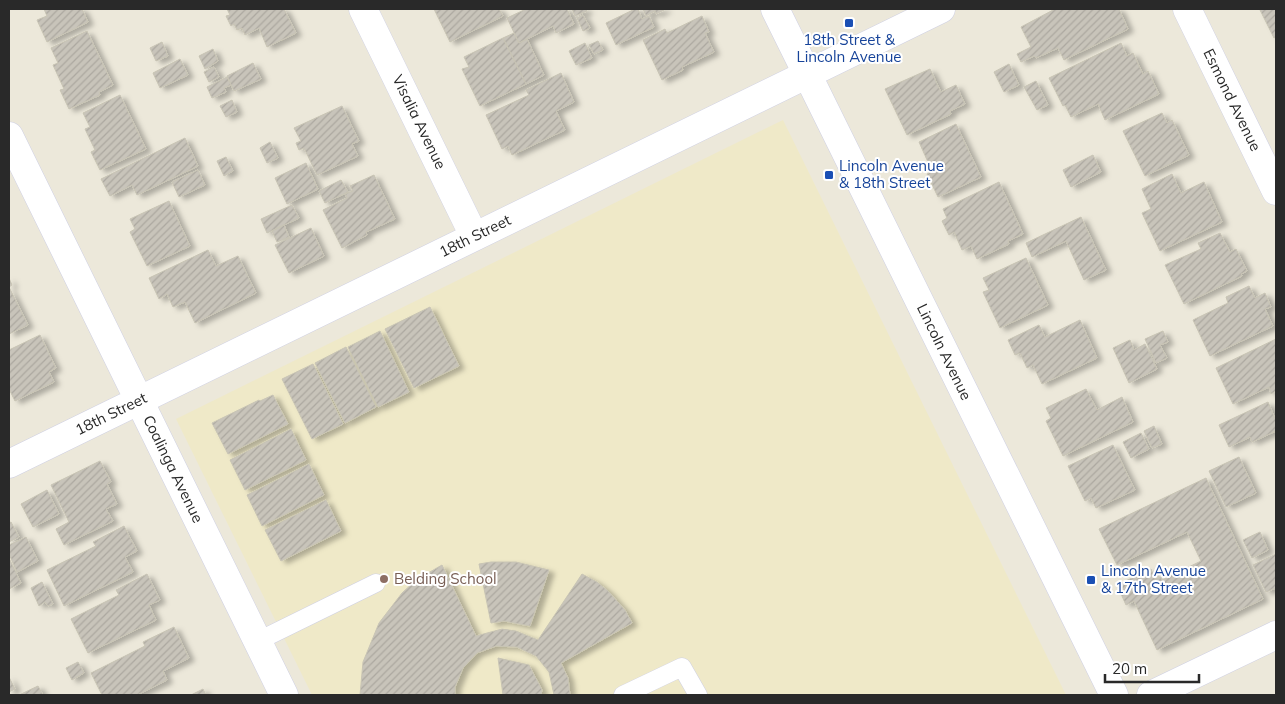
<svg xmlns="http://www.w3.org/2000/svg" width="1285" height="704" viewBox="0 0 1285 704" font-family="Mulish,sans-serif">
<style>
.education{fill:#efe9c8}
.building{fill:url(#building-hatch);stroke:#c8c4b4;filter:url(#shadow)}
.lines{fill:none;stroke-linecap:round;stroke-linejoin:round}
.service-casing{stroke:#cfd0e3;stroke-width:19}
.minor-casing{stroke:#cfd0e3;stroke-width:29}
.tertiary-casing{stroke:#cfd0e3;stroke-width:29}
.service{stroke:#fff;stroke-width:18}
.minor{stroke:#fff;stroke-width:28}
.tertiary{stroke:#fff;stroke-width:28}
.transit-dot{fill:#1a4fb4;stroke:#fff;stroke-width:2}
.education-dot{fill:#8d6e63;stroke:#fff;stroke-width:2}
.labels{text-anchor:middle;stroke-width:4;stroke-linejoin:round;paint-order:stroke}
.transit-label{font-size:15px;fill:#164399;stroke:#fff;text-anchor:start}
.street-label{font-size:15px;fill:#292929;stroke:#fff}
.education-label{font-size:15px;fill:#785e54;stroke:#fff;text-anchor:start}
</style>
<defs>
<pattern id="building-hatch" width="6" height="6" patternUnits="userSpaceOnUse" patternTransform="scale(1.25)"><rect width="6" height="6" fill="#c8c4ba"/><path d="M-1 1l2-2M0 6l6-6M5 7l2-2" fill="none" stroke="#aca8a0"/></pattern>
<filter id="shadow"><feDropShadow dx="5.5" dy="3" stdDeviation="2.5" flood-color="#0004"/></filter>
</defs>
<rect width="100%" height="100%" fill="#ece8da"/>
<path class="education" d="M783,120l283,575h-754l-136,-276z"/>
<path class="building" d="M44,9h38l6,13 -41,20 -10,-22 10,-4z
M227,9h57l12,24 -29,14 -8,-19 -14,7 -3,-7 -5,2 -3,-6 -3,2 -5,-10 4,-1z
M434,9h65l4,7 -53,26z
M526,9h41l7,15 -18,9 -3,-7 -34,17 -12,-25z
M572,9h14l1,2 -12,5z
M635,9h3l4,10 7,-3 5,11 -38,18 -10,-22z
M643,9h23l-10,5 -1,-3 -9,5z
M1055,9h64l9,20 -64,31 -6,-12 -22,10 -2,-2 -13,6 -4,-8 14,-7 -10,-20z
M1263,9h13v28l-2,1 -14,-28z
M583,15l7,13 -7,3 -6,-13z
M702,16l7,16 -4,1 9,19 -32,15 1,3 -21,10 -19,-40 22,-11 2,4z
M87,31l26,54 -14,7 1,3 -31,14 -9,-19 4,-1 -11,-24 5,-2 -7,-15z
M514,33l5,10 8,-4 17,36 -18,9 -23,-46z
M503,38l23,46 -46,22 -18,-37 7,-2 -5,-10z
M598,41l5,9 -9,4 -5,-9z
M162,42l6,14 -12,5 -6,-13z
M585,43l7,15 -16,7 -7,-14z
M1121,43l6,13 6,-3 10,21 5,-3 11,23 -54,26 -7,-16 -27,13 -6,-12 -2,1 -14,-28z
M213,49l5,12 -13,8 -6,-13z
M180,59l8,16 -28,13 -7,-15z
M253,63l8,16 -27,12 -7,-15z
M1009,64l10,21 -15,7 -10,-20z
M214,67l5,10 -10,5 -5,-10z
M930,69l11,23 15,-7 9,19 -15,7 1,3 -44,21 -22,-46z
M561,73l13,29 -18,9 9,19 -53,25 -4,-9 -6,3 -16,-34 43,-20 -3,-5z
M227,77l4,8 -7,3 2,4 -14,6 -5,-11z
M1036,81l12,24 -11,5 -13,-23z
M120,95l26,54 -46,21 -9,-18 4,-2 -10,-21 5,-2 -7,-14z
M232,100l5,12 -11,5 -6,-11z
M342,106l17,35 -7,3 6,12 -41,19 -13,-27 -5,2 -3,-7 5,-2 -7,-13z
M1162,113l5,10 5,-3 17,35 -44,21 -22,-45z
M956,124l25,53 -43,20 -11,-23 5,-3 -13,-29z
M185,138l13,28 -61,29 -5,-10 -22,11 -9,-17z
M270,142l8,16 -11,5 -7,-15z
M1093,155l8,17 -30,15 -8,-17z
M226,157l7,14 -9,5 -7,-15z
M306,163l12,26 -31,15 -12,-26z
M198,170l7,15 -26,12 -7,-15z
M1172,174l9,19 23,-11 18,40 -62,29 -18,-38 9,-4 -9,-20z
M374,175l21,44 -29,13 1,3 -25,13 -19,-38 24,-12 -2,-4 8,-3 -3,-5z
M341,180l7,12 -23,11 -6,-12z
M999,182l24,52 -15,7 1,3 -32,15 -6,-13 -9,4 -8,-18 -5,3 -7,-14 5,-3 -4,-9z
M169,201l21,45 -43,20 -17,-34 5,-3 -5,-10z
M292,205l7,13 -32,15 -6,-14z
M1081,217l25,53 -22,10 -18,-39 -34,16 -6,-14z
M284,225l5,12 -12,5 -5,-11z
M311,228l13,28 -35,17 -14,-28z
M1220,233l10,19 6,-3 11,22 -6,3 1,2 -58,28 -19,-39 36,-16 -3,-6z
M208,250l8,16 22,-10 18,37 -61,30 -10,-21 -12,5 -6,-13 -8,5 -10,-21z
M1026,258l22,47 -48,23 -17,-36 6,-2 -6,-12z
M9,278l3,7 -3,2 19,38 -19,9z
M1249,286l6,12 10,-5 6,14 -6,2 8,17 -63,30 -17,-36 35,-17 -2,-6z
M430,307l29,59 -45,22 -29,-59z
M1080,320l17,38 -55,26 -9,-19 -6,3 -7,-15 -5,2 -7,-15 31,-15 6,12z
M380,331l29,61 -31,15 -30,-60z
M1163,331l5,11 -8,3 7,13 -11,5 -11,-24z
M40,335l16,33 -7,4 5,10 -39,19 -6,-12v-39z
M1276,339v52l-5,3 -2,-7 -36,17 -17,-36z
M1130,340l4,10 11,-6 12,25 -28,14 -16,-35z
M346,347l30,60 -31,16 -30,-60z
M313,364l30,60 -31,15 -30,-60z
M1086,389l11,21 25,-13 11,25 -70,34 -17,-35 5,-3 -5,-10z
M273,395l15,29 -60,30 -16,-31 47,-23 1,1z
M1268,402l8,19v10l-24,11 -2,-5 -21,10 -10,-22z
M1154,426l8,18 -10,4 -8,-17z
M291,429l15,31 -61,30 -15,-30z
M1141,433l8,16 -18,9 -8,-16z
M1113,445l22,45 -39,18 -5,-10 -6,3 -17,-35z
M1239,457l17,36 -30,14 -17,-36z
M100,461l11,21 -4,2 10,20 -11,5 7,12 -49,24 -8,-16 13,-7 -18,-37z
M309,464l15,31 -62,31 -15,-31z
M1206,478l57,121 -106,51 -23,-49 -8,4 -9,-20 34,-16 4,10 6,-2 1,3 39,-19 -14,-29 -70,33 -18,-36z
M47,490l12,24 -26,13 -12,-23z
M326,500l15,31 -60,30 -16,-31z
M11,522l8,15 -10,5v-19z
M124,526l13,25 -12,6 8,15 -69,34 -17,-36 49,-24 -3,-4z
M1260,532l8,18 -16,8 -9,-18z
M26,537l12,24 -21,11 -8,-18v-9z
M1276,554v34l-10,4 -13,-27z
M9,558l12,25 -12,6z
M491,562h25l33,8 -19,56 -26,-5 -13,2 -12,-59z
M442,565l34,71 26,-7 14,2 22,9 44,-66 15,8 11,9 17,19 7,13 -71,40 7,15 2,17h-16l-5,-23 -13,-16 -19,-9 -21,-1 -19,7 -14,15 -8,19v8h-95l3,-33 16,-39 23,-30 14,-13z
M147,574l13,26 -11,5 7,15 -68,33 -17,-34 48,-24 -3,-5z
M42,582l11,22 -5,2 -3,-4 -6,4 -8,-18z
M174,627l15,31 -26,13 4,9 -30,15h-35l-11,-22 54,-27 -2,-4z
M498,658l31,7 13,25 -1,5h-38z
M78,662l6,11 -12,7 -6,-12z
M9,677l6,12 -6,3z
M38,686l5,9h-24z
M203,689l3,6h-15z"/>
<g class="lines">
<g class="service-casing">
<path id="service" d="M258,641l118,-58
M623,695l59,-28 16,28"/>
</g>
<g class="minor-casing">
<path id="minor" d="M363,9l111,227
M1187,9l89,182
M9,136l275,559
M9,464l932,-455
M1151,695l125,-60"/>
</g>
<g class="tertiary-casing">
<path id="tertiary" d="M775,9l339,686"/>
</g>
<use href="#service" class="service"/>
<use href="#minor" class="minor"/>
<use href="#tertiary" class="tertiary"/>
</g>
<g class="transit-dot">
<rect x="844" y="18" width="10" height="10" rx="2.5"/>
<rect x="824" y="170" width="10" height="10" rx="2.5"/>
<rect x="1086" y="575" width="10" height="10" rx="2.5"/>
</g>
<circle class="education-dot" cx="384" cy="579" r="5"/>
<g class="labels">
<g class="transit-label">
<text x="849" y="45" text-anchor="middle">18th Street &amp;<tspan x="849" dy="17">Lincoln Avenue</tspan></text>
<text x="839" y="171">Lincoln Avenue<tspan x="839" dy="17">&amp; 18th Street</tspan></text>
<text x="1101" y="576">Lincoln Avenue<tspan x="1101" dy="17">&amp; 17th Street</tspan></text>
</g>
<g class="street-label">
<text transform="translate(1232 100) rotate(64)" y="5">Esmond Avenue</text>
<text transform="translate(419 122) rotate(64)" y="5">Visalia Avenue</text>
<text transform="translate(475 236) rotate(-26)" y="5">18th Street</text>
<text transform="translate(944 352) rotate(64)" y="5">Lincoln Avenue</text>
<text transform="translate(111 414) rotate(-26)" y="5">18th Street</text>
<text transform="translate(173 469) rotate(64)" y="5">Coalinga Avenue</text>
</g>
<g class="education-label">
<text x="394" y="584">Belding School</text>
</g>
</g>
<rect width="1285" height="704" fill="none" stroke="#292929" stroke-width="20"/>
<path d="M1105 674v8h94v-8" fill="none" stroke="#292929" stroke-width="2.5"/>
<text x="1112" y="674" font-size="15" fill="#292929" stroke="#ffffff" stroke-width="4" paint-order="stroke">20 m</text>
</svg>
